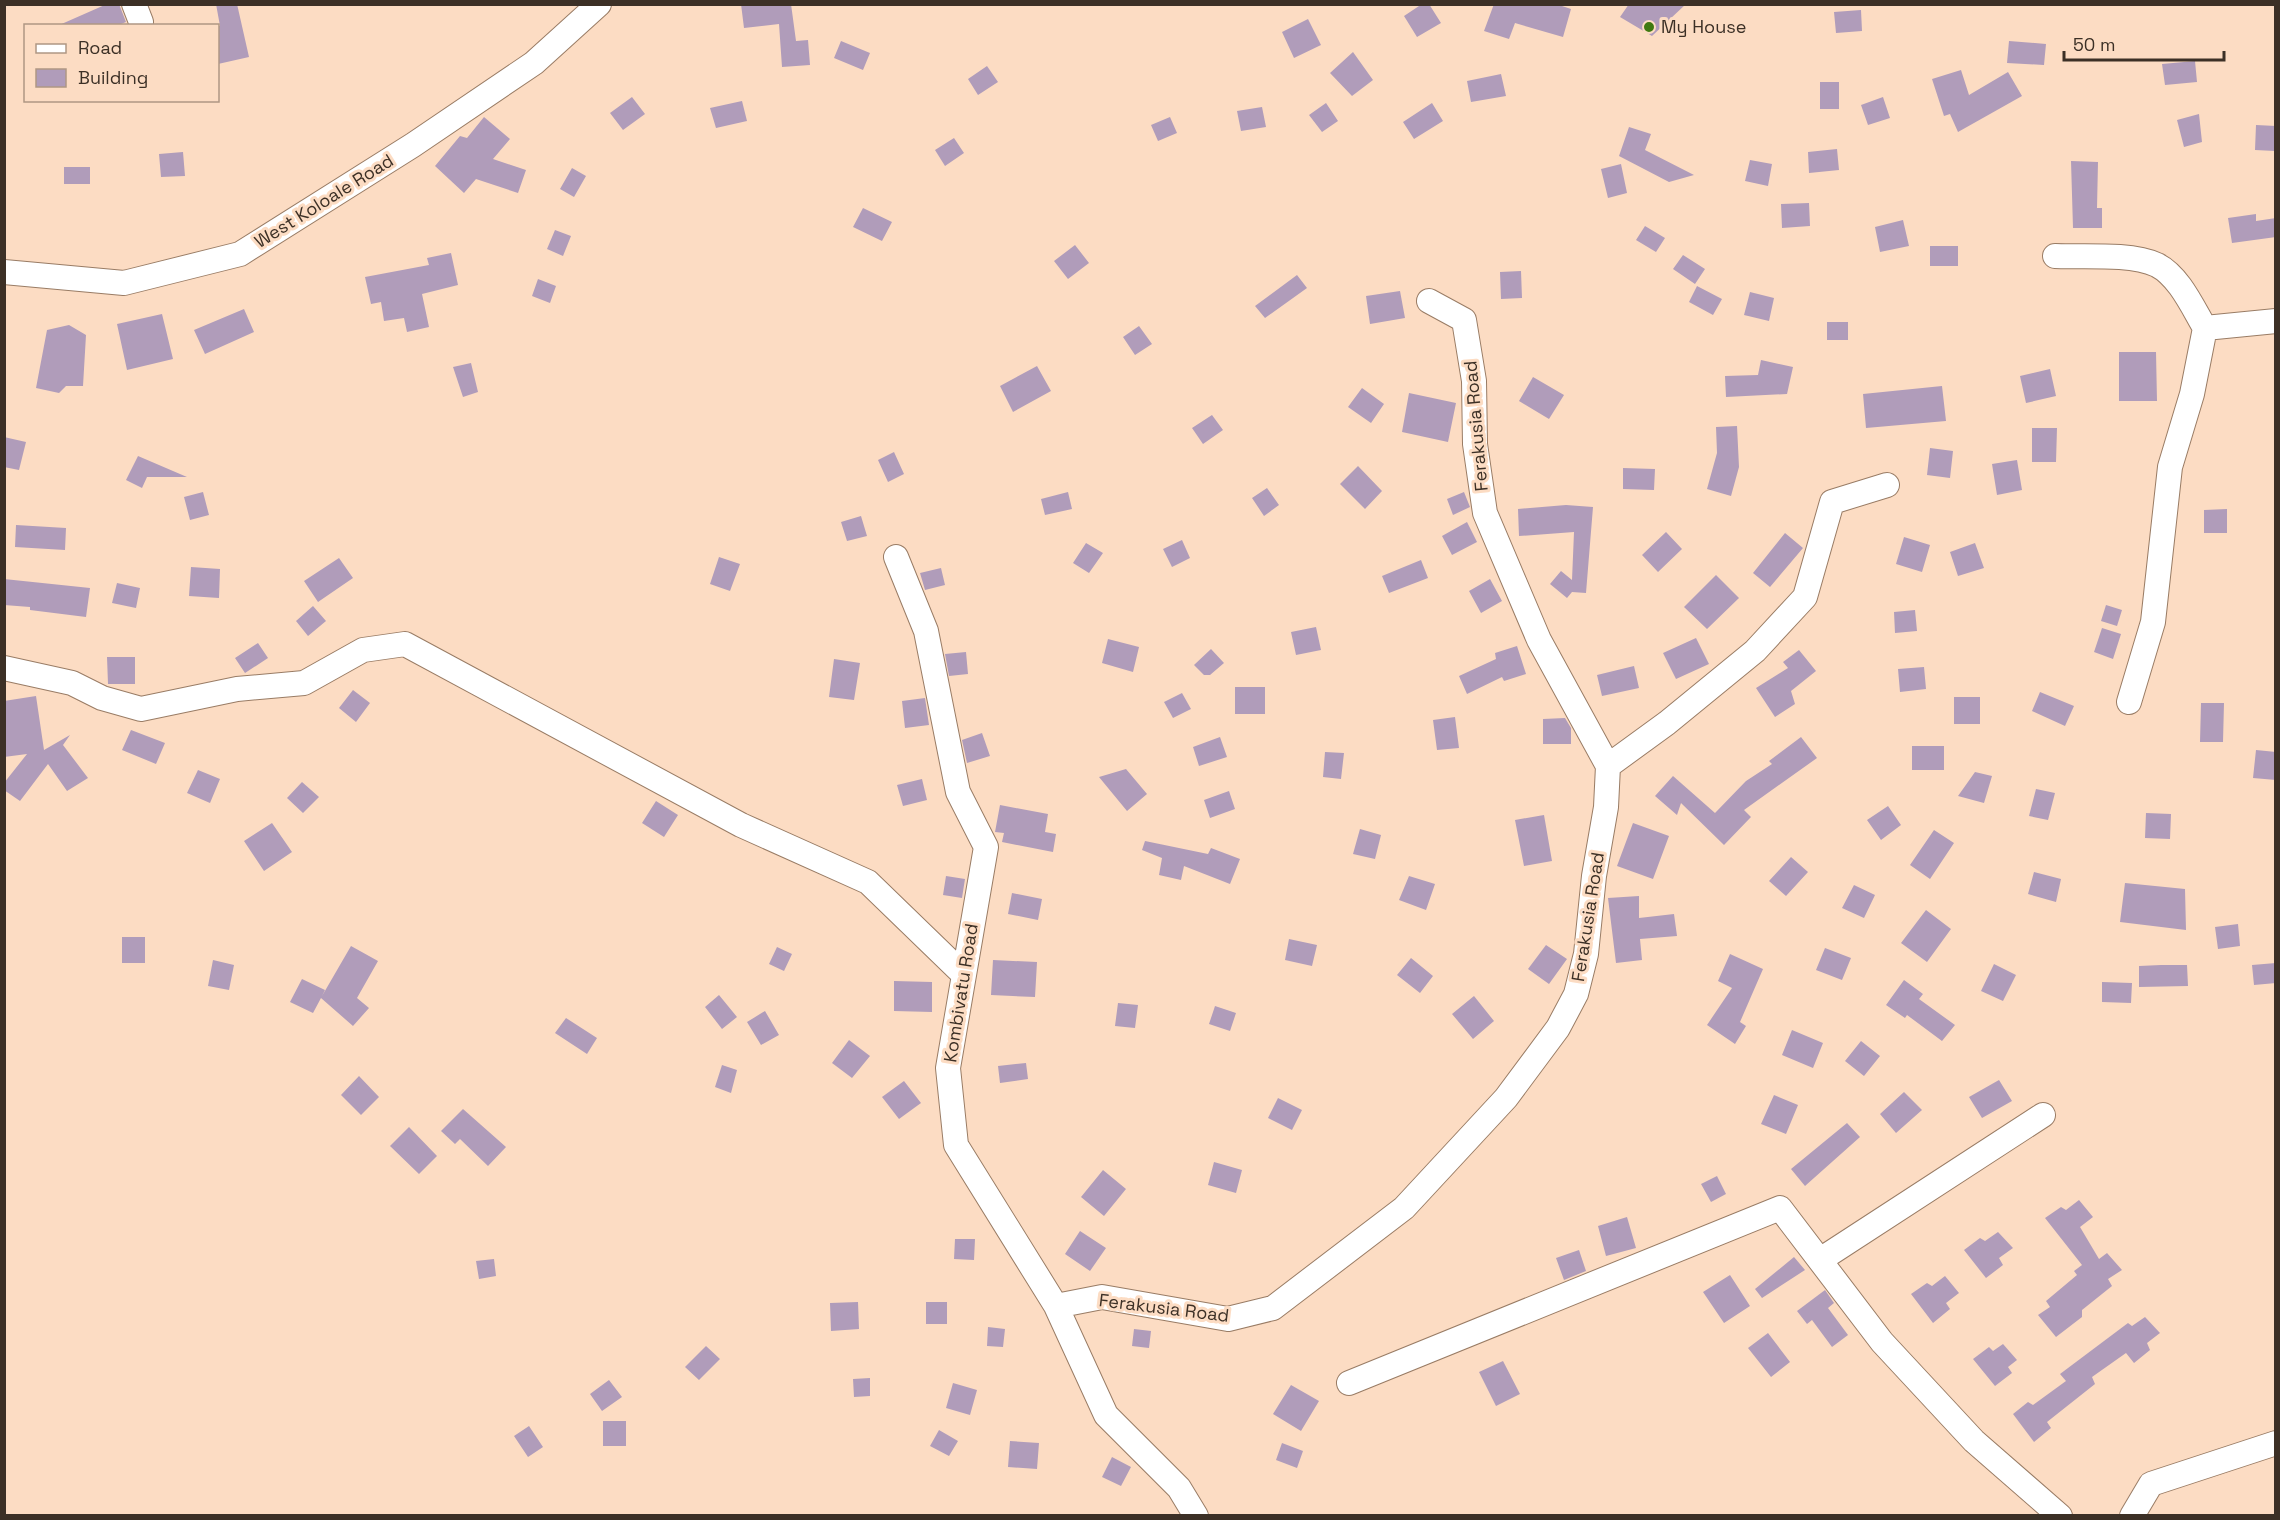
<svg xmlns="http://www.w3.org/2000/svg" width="2280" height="1520" viewBox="0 0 2280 1520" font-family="'Space Grotesk',sans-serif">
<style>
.building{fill:#b09cba}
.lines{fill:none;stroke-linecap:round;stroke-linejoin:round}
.minor-casing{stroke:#997c65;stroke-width:26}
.minor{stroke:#fff;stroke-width:24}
.poi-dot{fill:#3f7910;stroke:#fcdcc3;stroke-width:2}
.labels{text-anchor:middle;stroke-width:6;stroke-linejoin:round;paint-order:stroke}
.poi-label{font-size:18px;fill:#3c3026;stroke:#fcdcc3;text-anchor:start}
.street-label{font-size:18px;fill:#3c3026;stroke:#fcdcc3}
</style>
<rect width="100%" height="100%" fill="#fcdcc3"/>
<path class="building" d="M107,4h12l7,18 -10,4h-59z
M216,4h21l12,53 -31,7v-38h2z
M741,4h50l5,37 12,-1 2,25 -28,2 -3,-43 -35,4z
M1422,4h7l12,19 -24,14 -13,-21z
M1494,4h62l15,5 -8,28 -48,-14 -6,16 -25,-8z
M1629,4h57l-34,32 -32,-19z
M1861,10l1,21 -26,2 -2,-21z
M1308,19l13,26 -27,13 -12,-26z
M841,41l29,12 -7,17 -29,-12z
M2009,41l37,3 -2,21 -37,-2z
M1353,52l20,28 -21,16 -22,-23z
M2195,61l2,21 -32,3 -3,-21z
M987,66l11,16 -20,13 -10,-16z
M1961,70l8,25 39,-23 14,24 -64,36 -8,-18 -6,2 -12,-37z
M1501,74l5,22 -35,6 -4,-21z
M1820,82h19v27h-19z
M632,97l13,17 -22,16 -13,-17z
M1883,97l7,21 -22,7 -7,-20z
M742,101l5,20 -31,7 -6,-20z
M1326,103l12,18 -16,11 -13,-17z
M1432,103l11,18 -29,18 -11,-17z
M1262,107l4,20 -25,4 -4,-20z
M2199,114l3,28 -18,5 -7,-27z
M484,117l26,22 -17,20 33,11 -8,23 -42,-14 -12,14 -29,-27 25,-30 7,2z
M1170,117l7,16 -19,8 -7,-16z
M2256,125l20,1 -1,25 -20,-1z
M1629,127l22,7 -6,16 49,25 -25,7 -50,-26z
M954,138l10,15 -19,13 -10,-16z
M1837,149l2,21 -30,3 -1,-21z
M183,152l2,24 -24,1 -2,-23z
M1750,160l22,4 -4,22 -23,-5z
M2071,161l27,1 -1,46h5v20h-29z
M1621,164l6,29 -19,5 -7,-29z
M64,167h26v17h-26z
M572,168l14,8 -12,21 -14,-8z
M1809,203l1,23 -28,2 -1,-24z
M863,208l29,14 -10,19 -29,-14z
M2256,214v7l20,-3v19l-44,6 -4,-25z
M1903,220l6,26 -29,6 -5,-25z
M1645,226l20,12 -9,14 -20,-12z
M555,230l16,6 -8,20 -16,-7z
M1075,245l14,18 -21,16 -14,-18z
M1930,246h28v20h-28z
M451,253l7,32 -36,9 7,33 -22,5 -3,-14 -20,3 -3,-19 -10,2 -6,-27 64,-12 -2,-7z
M1683,255l22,14 -10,15 -22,-15z
M1521,271l1,27 -21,1 -1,-27z
M1297,275l10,13 -42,30 -10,-12z
M538,279l18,7 -6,17 -18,-7z
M1697,286l25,13 -9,16 -24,-13z
M1400,291l5,27 -35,6 -4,-28z
M1750,292l24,6 -5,23 -25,-6z
M244,309l10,23 -49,22 -11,-24z
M162,314l11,45 -46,11 -10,-46z
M1827,322h21v18h-21z
M69,325l17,10 -3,51h-17l-7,7 -23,-5 11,-58z
M1139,326l13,18 -17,11 -12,-18z
M2119,352h37l1,49h-38z
M1761,360l32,7 -6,27 -61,3 -1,-21 33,-1z
M471,363l7,29 -15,5 -10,-30z
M1037,366l14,25 -38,21 -13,-26z
M2050,369l6,27 -30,7 -6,-27z
M1533,377l31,18 -15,24 -30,-18z
M1942,386l4,35 -80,7 -3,-34z
M1362,388l22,16 -13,19 -23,-16z
M1409,393l47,10 -8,39 -46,-10z
M1212,415l11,15 -20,14 -11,-16z
M1737,426l2,41 -8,29 -24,-7 10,-36 -1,-26z
M2032,428h25l-1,34h-24z
M4,437l22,5 -7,28 -15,-3z
M1930,448l23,3 -3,27 -23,-3z
M894,452l10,22 -16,8 -10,-22z
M138,456l49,21h-40l-5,11 -16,-8z
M2017,460l5,30 -25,5 -5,-31z
M1358,466l24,25 -17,18 -25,-25z
M1623,468l32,1 -1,21 -31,-1z
M1267,488l12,17 -15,11 -12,-18z
M203,492l6,23 -19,5 -6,-23z
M1068,492l4,17 -27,6 -4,-16z
M1464,492l6,15 -17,8 -6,-16z
M1566,505l27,2 -7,86 -14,-1 -5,6 -17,-14 11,-13 11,9 2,-48 -55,4 -1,-27z
M2227,509v24h-23v-23z
M861,516l6,20 -20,5 -6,-19z
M1467,522l10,20 -25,13 -10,-19z
M16,525l50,3 -1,22 -50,-3z
M1666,532l16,17 -24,23 -16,-17z
M1785,533l18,15 -33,39 -17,-14z
M1904,537l26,8 -8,27 -26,-8z
M1182,540l8,18 -18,9 -9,-18z
M1086,543l17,10 -14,20 -16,-10z
M1975,543l9,25 -26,8 -8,-24z
M719,557l21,7 -10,27 -20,-7z
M339,558l14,20 -35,24 -14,-21z
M1421,560l7,18 -39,15 -7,-17z
M191,567l29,2 -1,29 -30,-2z
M941,568l4,17 -20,5 -5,-17z
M1716,575l23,23 -32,31 -23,-22z
M4,579l86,9 -4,29 -56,-7v-3l-26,-2z
M1490,579l12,22 -21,12 -12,-22z
M117,583l23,5 -4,20 -24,-5z
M2106,605l16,5 -5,16 -16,-5z
M313,606l13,15 -18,15 -12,-15z
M1915,610l2,21 -22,2 -1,-21z
M1316,627l5,23 -25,5 -5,-23z
M2102,628l19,6 -8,25 -19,-7z
M1696,638l13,26 -33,15 -13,-26z
M1108,639l31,8 -6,25 -31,-9z
M258,643l10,15 -23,15 -10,-15z
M1517,646l9,28 -22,7 -2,-4 -35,17 -8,-18 37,-17 -1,-6z
M1211,649l13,14 -14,12h-6l-10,-10z
M1799,650l17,21 -25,20 4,13 -20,13 -19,-29 32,-20 -5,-6z
M966,652l2,22 -19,2 -4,-22z
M107,657h28v27h-27z
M834,659l26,4 -6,37 -25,-3z
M1634,666l5,22 -37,8 -5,-21z
M1924,667l2,22 -26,3 -2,-23z
M1235,687h30v27h-30z
M353,690l17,13 -14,19 -17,-14z
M2040,692l34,14 -9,20 -33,-15z
M1182,693l9,16 -18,9 -9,-16z
M36,696l8,54 26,-15 -7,10 25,33 -21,13 -19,-27 -28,37 -16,-11v-7l23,-29 -23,3v-56z
M1954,697h26v27h-26z
M925,698l4,27 -24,3 -3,-27z
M2201,703h23l-1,39h-23z
M1455,717l4,31 -22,2 -4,-30z
M1565,718l6,10v16h-28v-25z
M131,730l34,13 -9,21 -34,-14z
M982,733l8,23 -23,7 -5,-23z
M1220,737l7,20 -28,9 -6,-19z
M1801,737l16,21 -73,52 7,7 -27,28 -43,-42 -4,12 -22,-19 18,-20 42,37 31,-32 26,-17 -3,-3z
M1912,746h32v24h-32z
M2256,750l20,2v28l-23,-2z
M1325,752l19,1 -3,26 -18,-2z
M1126,769l21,25 -20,17 -28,-34z
M198,770l22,9 -10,24 -23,-10z
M1975,772l17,4 -8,27 -26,-7z
M922,779l5,21 -24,6 -6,-21z
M302,782l17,15 -16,16 -16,-15z
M2036,789l19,4 -7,27 -19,-4z
M1229,791l6,18 -25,9 -6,-18z
M656,801l22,14 -14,22 -22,-14z
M1000,805l48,9 -3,18 11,2 -3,18 -51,-10 2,-9 -9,-1z
M1888,806l13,19 -20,15 -14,-20z
M2146,813l25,1 -1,25 -25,-1z
M1544,815l8,46 -28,5 -9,-46z
M272,823l20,29 -28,19 -20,-30z
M1633,823l36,13 -16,43 -36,-13z
M1360,829l21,6 -6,24 -22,-5z
M1934,830l20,13 -24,36 -20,-14z
M1145,841l63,13 3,-6 29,11 -10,25 -46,-18 -3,14 -22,-5 3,-17 -20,-8z
M1791,857l17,15 -22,24 -17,-15z
M2034,872l27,7 -5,23 -28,-8z
M946,876l19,3 -3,19 -19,-3z
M1409,876l26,8 -9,26 -27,-10z
M2125,883l60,6 1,41 -66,-8z
M1854,885l21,10 -11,23 -22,-10z
M1012,893l30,6 -4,21 -30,-6z
M1639,896v22l35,-4 3,22 -37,3 2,21 -26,3 -8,-65z
M1926,910l25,19 -24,33 -26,-19z
M2238,924l2,22 -22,3 -3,-22z
M122,937h23v26h-23z
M1289,939l28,6 -5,21 -27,-6z
M1546,945l21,14 -18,25 -21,-15z
M351,946l27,15 -21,37 12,10 -16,18 -32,-28 -8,15 -23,-11 12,-23 23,11 -3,6z
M777,947l15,7 -8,17 -15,-7z
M1825,948l26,10 -9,22 -26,-10z
M1730,954l33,15 -23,53 6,4 -11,18 -28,-19 25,-37 -14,-7z
M1411,958l22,18 -13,17 -23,-18z
M213,960l21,5 -5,25 -21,-4z
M993,960l44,2 -2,35 -44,-2z
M2276,963v20l-22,2 -2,-20z
M1994,964l22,11 -13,26 -22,-10z
M2161,965h26l1,21 -49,1v-21z
M1904,980l19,14 -4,5 36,26 -13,16 -35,-26 -2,3 -19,-13z
M894,981l38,1v30l-38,-1z
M2102,982l30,1 -1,20 -29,-1z
M719,995l18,22 -15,12 -17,-22z
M1474,996l20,25 -21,18 -21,-25z
M1118,1003l20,2 -3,23 -20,-2z
M1215,1006l21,7 -6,18 -21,-7z
M765,1011l14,24 -18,10 -14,-23z
M566,1018l31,20 -10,16 -32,-21z
M1792,1030l31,13 -10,25 -31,-13z
M849,1040l21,16 -18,22 -20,-15z
M1861,1041l19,15 -16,20 -19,-15z
M1026,1063l2,16 -28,4 -2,-17z
M722,1065l15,5 -6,23 -16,-6z
M359,1076l20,21 -18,18 -20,-20z
M1999,1080l13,21 -30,17 -13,-21z
M904,1081l17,22 -22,16 -17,-22z
M1904,1092l18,18 -26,23 -16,-19z
M1774,1095l24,10 -12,29 -25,-10z
M1278,1098l24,12 -10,20 -24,-12z
M463,1109l43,38 -18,19 -28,-27 -5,5 -14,-13z
M1847,1123l13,14 -55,49 -14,-17z
M409,1127l28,29 -18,18 -29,-28z
M1214,1162l28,8 -6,23 -28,-8z
M1103,1170l23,19 -22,27 -23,-19z
M1717,1176l9,18 -15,8 -10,-18z
M2079,1200l14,17 -13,10 19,32 8,-6 15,17 -14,9 4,7 -30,24v7l-26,20 -18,-22 12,-8 -4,-6 31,-26 -3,-4 8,-6 -37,-47 16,-11 5,3z
M1627,1217l9,31 -30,8 -8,-30z
M1080,1231l26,17 -16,23 -25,-17z
M1998,1232l15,16 -14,10 4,7 -17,13 -22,-28 16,-12 5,3z
M955,1239h20l-1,21 -20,-1z
M1579,1250l7,21 -22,9 -8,-22z
M1794,1257l11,13 -43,28 -7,-9z
M494,1259l2,17 -17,3 -3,-18z
M1730,1275l20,31 -26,17 -21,-31z
M1945,1276l14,17 -13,10 4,6 -17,14 -22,-29 16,-11 5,3z
M1825,1290l9,13 -6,5 20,27 -16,12 -20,-27 -5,4 -10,-13z
M858,1302l1,27 -28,2 -1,-28z
M926,1302h21v22h-21z
M2145,1317l15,16 -13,10 3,7 -16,13 -8,-10 -34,24 3,7 -48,38 4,6 -17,14 -21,-28 15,-12 5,3 33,-24 -6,-7 68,-51 4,3z
M988,1327l17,2 -2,18 -16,-1z
M1134,1329l17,2 -2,17 -17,-2z
M1768,1333l22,29 -19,15 -23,-29z
M2003,1344l14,16 -9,7 4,6 -17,13 -22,-27 16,-12 4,4z
M706,1346l14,13 -21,21 -14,-13z
M1503,1361l17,33 -24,12 -17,-34z
M870,1378v18l-16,1 -1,-18z
M609,1380l13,17 -20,14 -12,-17z
M953,1383l24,7 -7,25 -24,-7z
M1291,1385l28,16 -18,30 -28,-17z
M603,1421h23v25h-23z
M529,1426l14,21 -15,10 -14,-21z
M939,1430l19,11 -9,15 -19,-10z
M1010,1441l29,2 -2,26 -29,-2z
M1282,1443l21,8 -6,17 -21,-8z
M1112,1457l19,10 -10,19 -19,-9z"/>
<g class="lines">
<g class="minor-casing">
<path id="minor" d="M134,4l7,18
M2055,256c28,1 76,-3 102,9 22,11 36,43 48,63
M4,272l120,11 116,-29 173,-109 121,-82 65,-59
M896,557l30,74 32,161 28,55 -38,221 8,77 100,161 50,109 73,73 17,28
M4,668l68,15 30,15 39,11 96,-20 67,-6 59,-33 42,-6 336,181 127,57 95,92
M2129,702l24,-80 17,-155 22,-73 13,-66 71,-7
M1608,766l59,-43 88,-72 50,-54 27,-95 55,-17
M1820,1260l223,-145
M1056,1306l46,-9 126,22 45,-11 131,-100 102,-110 52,-70 18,-34 10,-40 8,-78 12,-69 2,-41 -69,-126 -54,-127 -10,-69 -1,-63 -10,-61 -35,-19
M1349,1383l431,-175 102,134 92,99 86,75
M2132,1516l19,-32 125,-41"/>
</g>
<use href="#minor" class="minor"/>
</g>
<circle class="poi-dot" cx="1649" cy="27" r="6"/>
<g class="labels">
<g class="poi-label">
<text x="1661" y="33">My House</text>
</g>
<g class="street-label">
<text transform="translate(324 201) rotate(-32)" y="6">West Koloale Road</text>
<text transform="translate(1476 426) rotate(-95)" y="6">Ferakusia Road</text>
<text transform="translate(1588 917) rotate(-81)" y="6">Ferakusia Road</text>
<text transform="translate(961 993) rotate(-81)" y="6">Kombivatu Road</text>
<text transform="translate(1164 1308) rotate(7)" y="6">Ferakusia Road</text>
</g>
</g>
<rect width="2280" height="1520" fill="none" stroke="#3c3026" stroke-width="12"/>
<rect x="24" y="24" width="195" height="78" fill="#fcdcc3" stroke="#af9784" stroke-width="1.5"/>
<rect x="36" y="44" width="30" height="9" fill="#ffffff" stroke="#af9784" stroke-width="1.5"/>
<text x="78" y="54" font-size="18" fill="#3c3026">Road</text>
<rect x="36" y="69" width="30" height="18" fill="#b09cba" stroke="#af9784" stroke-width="1.5"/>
<text x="78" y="84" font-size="18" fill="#3c3026">Building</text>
<path d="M2064 51v9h160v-9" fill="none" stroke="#3c3026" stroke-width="3"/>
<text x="2073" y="51" font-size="18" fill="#3c3026" stroke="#fcdcc3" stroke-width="4.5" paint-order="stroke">50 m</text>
</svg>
